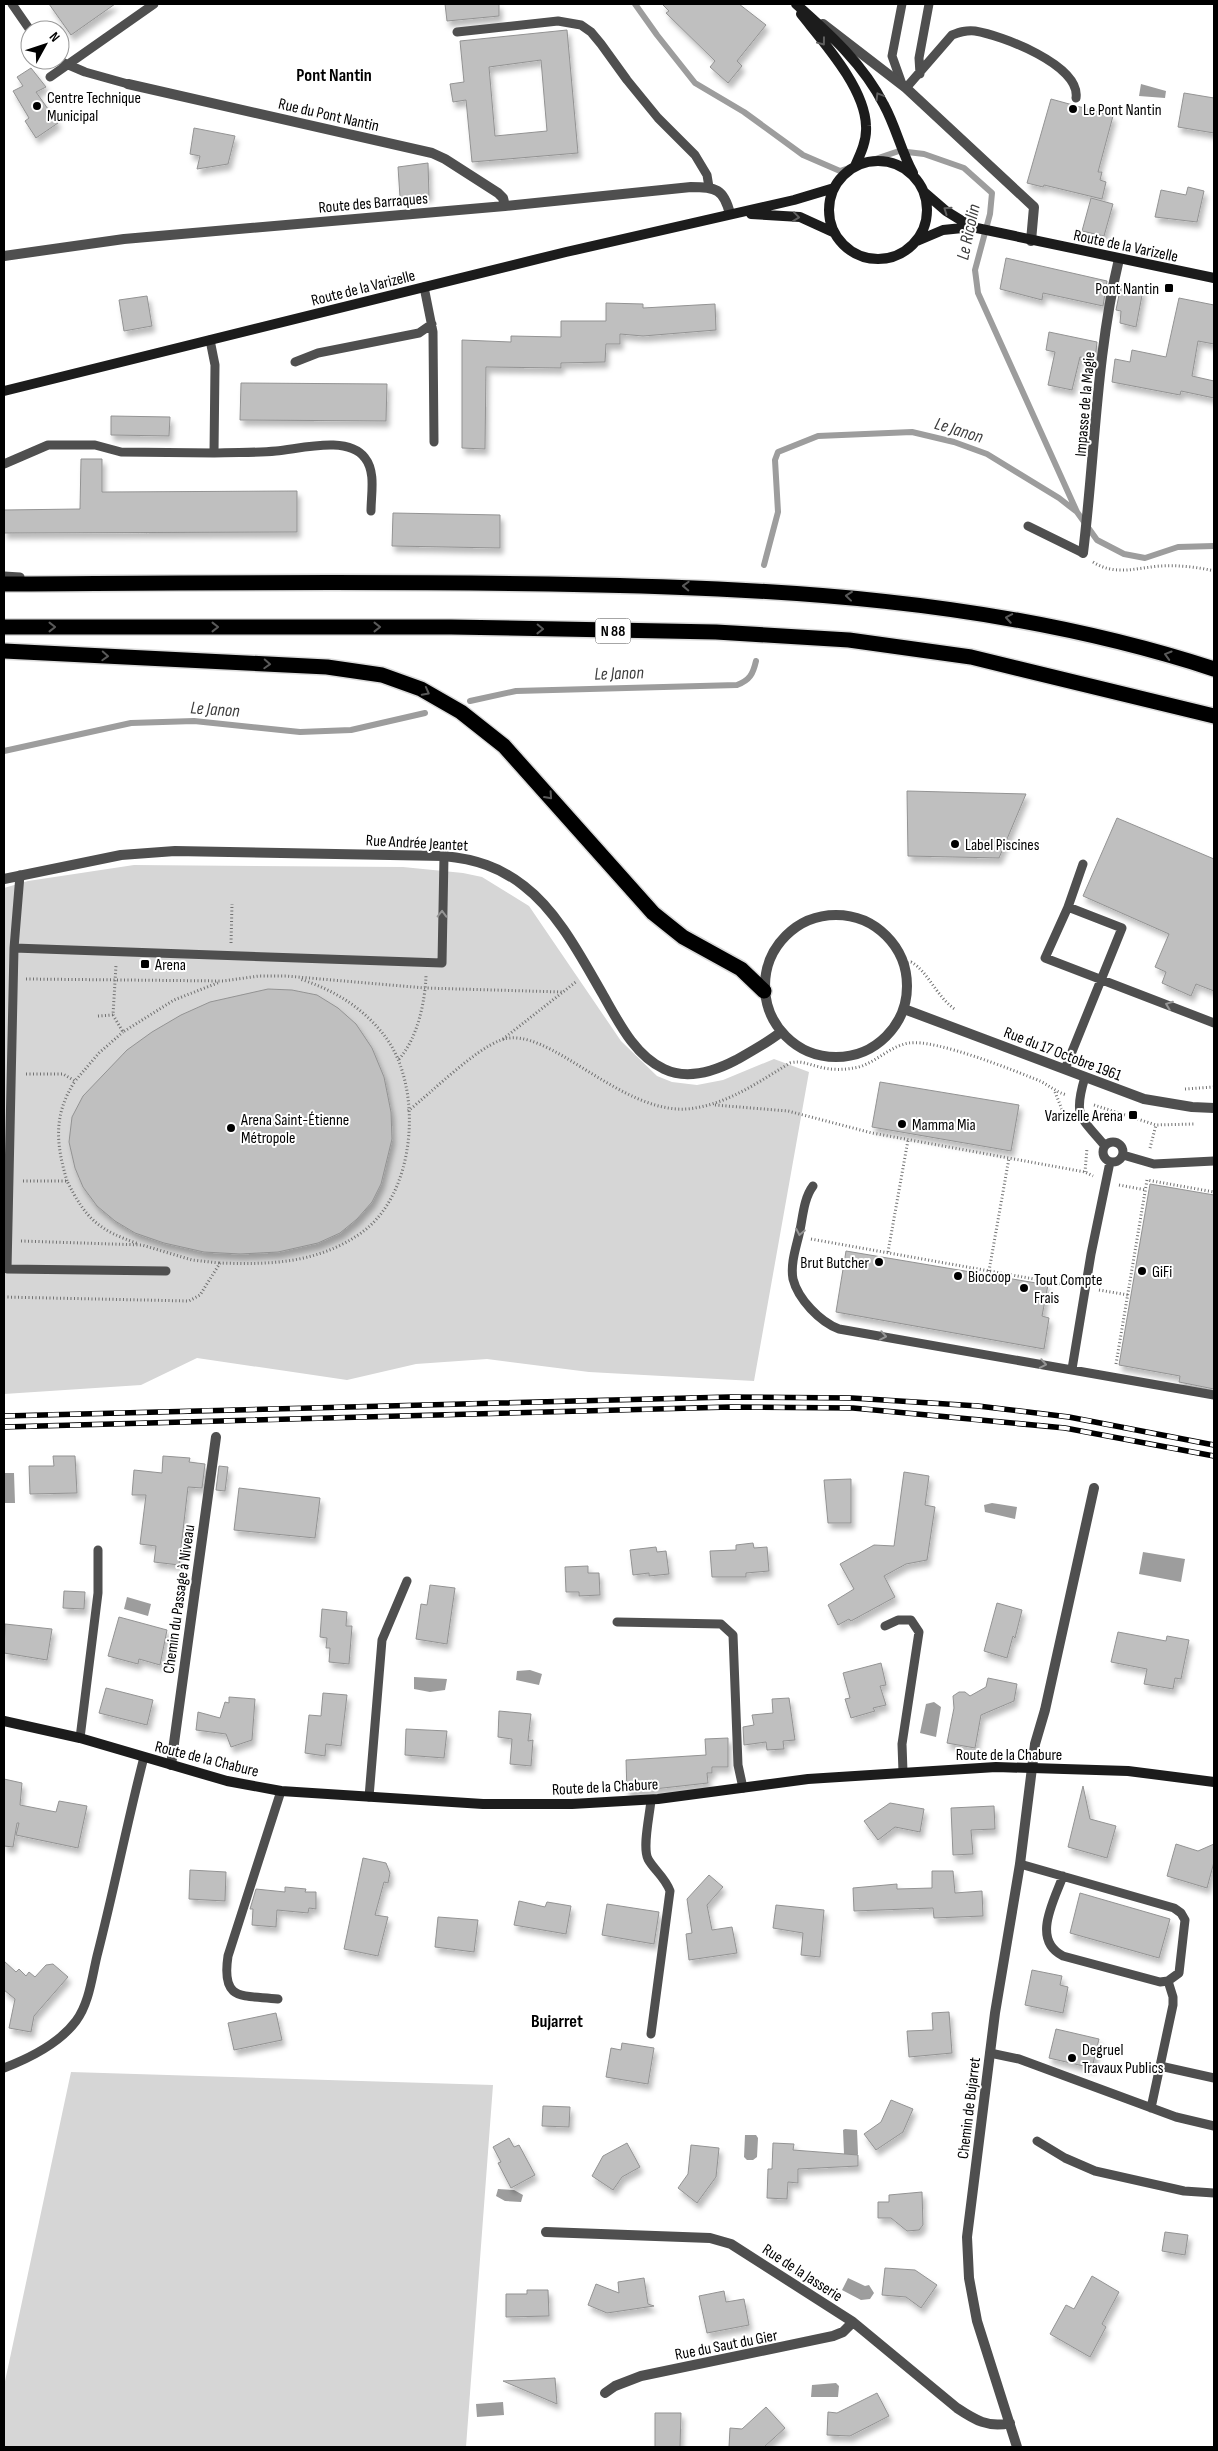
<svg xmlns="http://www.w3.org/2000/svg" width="1218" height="2451" viewBox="0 0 1218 2451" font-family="'Sofia Sans Condensed',sans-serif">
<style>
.green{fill:#d6d6d6}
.water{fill:#9d9d9d}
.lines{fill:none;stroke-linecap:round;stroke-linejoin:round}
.stream{stroke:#9d9d9d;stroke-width:6}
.building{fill:#bfbfbf;stroke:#939393;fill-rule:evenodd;filter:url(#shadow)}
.highway-casing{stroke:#dbdbdb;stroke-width:18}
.path{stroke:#717171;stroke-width:3;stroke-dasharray:1 2.5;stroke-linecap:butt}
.lane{stroke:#4f4f4f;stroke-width:9}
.street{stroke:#4f4f4f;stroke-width:10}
.secondary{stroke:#1c1c1c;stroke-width:10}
.highway{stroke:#000;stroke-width:15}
.rail-casing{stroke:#000;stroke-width:5.5}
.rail{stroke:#fff;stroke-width:4;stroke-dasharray:11;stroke-linecap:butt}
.oneway{stroke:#606060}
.oneway2{stroke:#595959}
.oneway3{stroke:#959595}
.poi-dot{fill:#000;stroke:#fff;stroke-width:2}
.labels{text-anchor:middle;stroke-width:4;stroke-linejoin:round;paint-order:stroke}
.shield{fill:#fff;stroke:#4c4c4c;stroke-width:1}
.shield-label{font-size:15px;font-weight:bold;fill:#000}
.poi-label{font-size:16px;fill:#000;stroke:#fff;text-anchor:start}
.street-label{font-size:16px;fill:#000;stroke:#fff}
.neighbourhood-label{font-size:18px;font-weight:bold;fill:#000;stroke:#fff}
.water-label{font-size:18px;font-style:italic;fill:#3e3e3e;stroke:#fff}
</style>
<defs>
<filter id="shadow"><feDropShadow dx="3" dy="5.5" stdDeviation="2.5" flood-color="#0004"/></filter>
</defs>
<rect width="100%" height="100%" fill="#fff"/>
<path class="green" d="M134,865l269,2 60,6 19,4 47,29 92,135 36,35 15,6 25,3 26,-5 51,-21 35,13 -55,309 -165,-9 -102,-13 -71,5 -69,16 -150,-22 -56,27 -137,9v-506l24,-7z
M71,2072l422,13 -27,362h-462v-61z"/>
<path class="water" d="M1141,84l25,7 -1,7 -26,-2z
M4,1473h10l1,30h-11z
M992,1503l25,4 -2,12 -30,-7 -1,-7z
M1143,1552l42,7 -4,23 -42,-8z
M127,1597l24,7 -3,12 -24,-7z
M530,1670l12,4 -3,11 -23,-5 1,-9z
M414,1677l33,2 -2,11 -15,2 -16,-3z
M934,1702l7,5 -5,30 -16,-4 6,-29z
M845,2129l12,1 1,24 -2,2 -12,-2 -1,-24z
M745,2135h11l2,3 -1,19 -4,3h-6l-3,-3z
M498,2189l16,1 9,5 -2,7 -16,-1 -9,-5z
M848,2278l17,8 4,-1 5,8 -4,6 -9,1 -19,-10z
M836,2383l3,3 -1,11h-27l1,-12z
M503,2402l1,13 -27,2 -1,-13z"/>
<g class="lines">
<path class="stream" d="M635,4l22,31 38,48 49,29 59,43 37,16 59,-20 25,3 40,14 28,25 -2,21 -15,56 3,23 99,219
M764,565l14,-53 -3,-52 3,-8 40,-16 94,-4 42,10 33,12 72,44 18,14 20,28 27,14 21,4 33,-11 36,-1
M470,701l46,-10 221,-6c13,-5 16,-11 19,-24
M4,751l127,-28 63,-2 106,11 51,-2 74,-17"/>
</g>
<path class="building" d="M49,4h66l-44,31z
M445,4h54v12l-52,5z
M662,4h77l27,21 -29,36 5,5 -14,17 -18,-16 5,-6 -49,-48 3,-2z
M567,30l11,123 -106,9 -6,-62 -13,2 -3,-18 14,-2 -4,-41zM541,60l6,71 -52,5 -6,-69z
M31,68l15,19 -10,5 22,31 -22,15 -11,-17 4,-3 -16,-27 10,-5 -6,-9z
M1184,93l30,5v35l-36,-6z
M1051,99l62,17 -15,56h4l-2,8 6,2 -4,17 -58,-14 -1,2 -16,-4z
M194,128l41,8 -7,28 -31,5 3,-13 -10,-2z
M428,163l1,33 -29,1 -2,-30z
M1188,187l16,4 -7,31 -42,-5 6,-27 25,5z
M1091,198l22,6 -9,32 -22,-5z
M1006,258l101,23 -4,25 -60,-13 -1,7 -42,-11z
M1121,285l22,5 -7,37 -16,-4 1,-12 -5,-1z
M147,296l5,30 -28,5 -5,-31z
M1179,298l35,7v39l-16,-3 -6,35 22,5v17l-33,-7 -1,4 -68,-13 3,-23 15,3 2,-12 34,7z
M606,303l37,1v4l72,-4 1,26 -73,6 -23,-2v10h-14l-1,18 -44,1v5l-75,-1 -1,82 -23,-1v-108l49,2v-6l50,1v-16h45z
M1049,332l48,10 -2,18 -15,-3 -8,33 -24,-5 7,-33 -9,-2z
M241,383l146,1 -1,37 -146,-1z
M111,416l59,1 -1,19 -58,-1z
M81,459h21v33l195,-1v41l-293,1v-23l76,-1z
M393,513l107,2v33l-108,-2z
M907,791l119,3 -27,64 -91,-2z
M1117,818l97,41v132l-18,-7 -5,12 -29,-13 4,-11 -11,-5 14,-33 -86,-38z
M268,989l24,1 25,5 21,13 18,16 16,24 12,29 7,35 1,27 -11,45 -9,18 -15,17 -17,14 -22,10 -40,9 -38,2 -36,-2 -40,-9 -29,-10 -20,-12 -18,-15 -14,-19 -8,-19 -6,-26 3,-25 11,-21 44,-46 25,-18 29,-17 29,-13z
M880,1082l139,23 -8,46 -139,-24z
M1150,1184l64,11v194l-35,-7 1,-6 -61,-11z
M846,1251l202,34 -6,31 7,2 -5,31 -208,-37z
M53,1456h22l2,37 -47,1 -1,-28h25z
M163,1456l27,2 -1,4 16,2 -3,24 -14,-1 -9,78 -25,-3 2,-16 -16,-2 6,-49h-14l2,-25 28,3z
M219,1466l9,1 -3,24 -9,-1z
M904,1472l25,4 -4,29 10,2 -8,53 -21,4 -22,12 11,21 -44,24 -2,-2 -11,6 -10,-20 26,-16 -14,-25 34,-19 20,1z
M851,1479v44h-23l-4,-43z
M239,1488l81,10 -5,40 -81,-8z
M753,1543l1,5 13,-1 2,24 -23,2v4h-34l-2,-26 26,-1v-5z
M656,1547l1,5 9,-1 3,23 -20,2v-3l-16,2 -3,-25z
M588,1566v7h11l1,22 -21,1v-4h-13l-1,-25z
M430,1585l25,3 -8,56 -31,-5 5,-35 6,1z
M64,1591l21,1 -1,17 -21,-1z
M997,1603l25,7 -7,28 -2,-2 -6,22 -23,-7z
M322,1609l25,3 -1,14h6l-3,38 -20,-2 1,-14h-4l1,-10 -7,-1z
M119,1617l48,13 -7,35 -21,-6 -1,5 -30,-8z
M5,1624l47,5 -5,31 -43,-7z
M1118,1632l48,9 1,-5 22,4 -8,39 -6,-1 -2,11 -29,-5 3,-15 -36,-7z
M881,1663l5,22 -6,1 6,19 -13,3 2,3 -24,7 -6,-19 5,-1 -7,-25z
M988,1678l29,6 -3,17 -33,14 -6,33 -28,-5 7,-35 -1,-12 6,-4h6l5,4 16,-9z
M106,1688l47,12 -6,25 -48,-12z
M323,1693l24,2 -6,51 -15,-2 -1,12 -20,-3 4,-38 12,1z
M229,1697l26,2 -3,41 -21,7 -5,-13 -30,-4 2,-18 22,6 5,-16 4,1z
M789,1698l6,42 -12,1 1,8 -17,1 -1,-8 -22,3 -1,-18 11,-2 -2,-10 21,-2 -1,-14z
M499,1711l32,3 -3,27 5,-1 -2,26 -21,-2 2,-25 -14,-2z
M406,1729l41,2 -3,27 -39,-3z
M728,1738v29h-16v6h-5l1,10 -81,9 -1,-32 80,-5 -1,-16z
M4,1779l18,4 -2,22 36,7 3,-11 28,5 -9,42 -62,-13 3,-12h-2l-4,24 -9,-1z
M1083,1786l7,33 26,7 -9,32 -39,-11z
M890,1803l34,6 -4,23 -25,-5 -17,13 -14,-19z
M994,1806l1,23 -24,1 2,24 -20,1 -2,-47z
M1176,1844l22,7 16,-7v18l-7,26 -40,-12z
M363,1858l23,5 4,10 -2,10 -4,-1 -9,33 13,2 -10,39 -34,-7z
M190,1870l36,2 -1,29 -36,-2z
M932,1871h21l2,22 27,-2 1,25 -49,2 -1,-10 -79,3 -1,-23 44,-4v5l35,-1z
M709,1875l14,12 -16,18 5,25 20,-3 5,26 -48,7 -3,-26 6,-1 -5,-34z
M285,1887l21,2 -1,3h11v17l-7,-1 -1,5 -31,-3 -1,17 -24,-2 1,-16h-3l6,-20 29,3z
M1080,1893l90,26 -11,39 -89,-25z
M519,1901l26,6 2,-5 24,4 -5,28 -52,-9z
M607,1904l52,8 -5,32 -52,-9z
M776,1905l48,5 -4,47 -19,-2 2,-22 -30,-5z
M438,1917l40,3 -4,32 -39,-5z
M4,1961l12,11 3,-3 7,7 3,-4 6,5 11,-12 7,-1 15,13 -34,39 -3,16 -22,-4 6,-29 -11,-9z
M1032,1970l30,6 -2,9 8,2 -5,26 -38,-8z
M949,2012l3,41 -43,4 -2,-26 26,-1 -1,-17z
M276,2013l6,27 -48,10 -6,-27z
M1056,2029l43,10 -7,29 -43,-10z
M622,2043l32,5 -6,36 -42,-7 5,-29 10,2z
M891,2100l22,9 -10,23 -27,18 -12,-16 17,-12z
M543,2106l27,1 -1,20 -27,-1z
M509,2138l5,9 5,-2 16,30 -24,13 -13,-25 3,-1 -8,-15z
M627,2143l13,24 -18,10 -9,13 -21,-14 11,-20z
M773,2143l21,1 -1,6 65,5v11l-60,3v14l-10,-1 -1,17 -20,-1 1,-29h4z
M691,2145l28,3 -3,29 -19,26 -19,-15 10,-14z
M922,2192l1,33 -4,5 -12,1 -16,-13h-13v-16h11v-7z
M1165,2232l23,3 -3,20 -23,-4z
M885,2268l30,2 22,15 -16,23 -15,-11 -24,-2z
M1092,2276l27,16 -17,32 4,3 -16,30 -40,-23 16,-29 8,4z
M644,2278l4,26 6,2 -47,7 -19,-8 8,-21 23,9 -1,-11z
M527,2290h21l1,26 -43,1v-23h21z
M724,2291l2,11 18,-3 5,26 -42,8 -8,-37z
M555,2378l2,26 -54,-23z
M877,2393l12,23 -39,20 -23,-1 1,-23 9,1z
M766,2407l19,21 -21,19h-35l1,-19 12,1z
M655,2413h26l-1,34h-25z"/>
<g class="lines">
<g class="highway-casing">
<path id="highway" d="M4,584c182,-1 363,-3 545,0 227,4 447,14 665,85
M4,627h447l265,5 133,8 122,17 243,59
M4,651l323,16 55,8 39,14 40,23 43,34 149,167 30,24 58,32 23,22"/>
</g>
<path class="path" d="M1093,562c22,14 43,6 67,4 18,-1 38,1 54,5
M231,943l1,-39
M904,963l7,-1c17,9 26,36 45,48
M26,979l197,2 36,-5h27l139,12 137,4
M113,1015l10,17 51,-32 46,-18
M98,1016l15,-1 3,-50
M503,1039l74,-58
M399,1059c18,-20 26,-56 27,-83
M26,1074h37l12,7 24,-28 24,-21
M1185,1089l29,-2
M1055,1092l8,20
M715,1105l73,6 84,22 213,39 8,4
M1094,1105l62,20 38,-1
M408,1111c24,-19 66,-61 93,-71 47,-18 124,81 194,68 36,-6 65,-27 95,-45 12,-3 19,2 30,4 10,3 23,3 34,1 20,-3 35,-22 55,-25 27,-4 104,27 131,38 10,5 16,11 27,14
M1150,1148l6,-23
M1085,1172l2,-24
M23,1181h44c19,38 31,49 72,63
M67,1181c-11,-37 -14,-66 8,-100
M1119,1185l27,5
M811,1239l262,47
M21,1241l121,4 50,15 27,3
M888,1252l20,-112
M989,1271l20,-113
M1099,1290l29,5
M4,1297l185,4 11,-6 20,-32c51,2 98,0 141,-30 56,-39 63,-147 23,-198 -22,-28 -50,-45 -84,-56
M1116,1364l31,-184 67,12"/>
<path class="lane" d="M12,4l18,26
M457,32l101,-11 23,4 10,7 10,12 26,36 31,38 37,37 12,20 2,12
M57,60l28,12 43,12
M920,74l-1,-16 10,-54
M50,77l104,-73
M902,84l-10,-28 10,-52
M906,88l46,-53c8,-3 14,-5 23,-4 26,4 106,34 101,67
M424,287l9,45 1,110
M295,362l23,-9 101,-20 13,-9
M214,453c21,-1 42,0 62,-2 24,-2 72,-16 89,7 11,14 6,36 6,53
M4,464l44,-19h47l26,7 93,1 1,-88 -5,-25
M1028,526l55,27
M4,576l16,1
M20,875l-6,73 428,15 2,-107
M1068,907l15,-43
M14,948l-7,321 159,2
M1065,1069l57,-141 -54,-21 -23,51 169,65
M1085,1077c-12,40 -5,39 20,69
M1103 1152a10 10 0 1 1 20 0a10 10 0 1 1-20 0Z
M1123,1155l31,9 60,-3
M813,1186c-9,12 -10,29 -13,44 -3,15 -10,33 -7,49 5,20 27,43 46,50l375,66
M1072,1369l19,-115 19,-92
M617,1622l104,2 12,11 5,130 5,23
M885,1626l13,-6h13l8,12 -17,112 1,28
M80,1738l18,-145v-43
M369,1797l13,-157 25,-59
M651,1800c-1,14 -9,47 -3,59 6,11 17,18 22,32l-19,143
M1020,1864l154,44 7,5 4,7 -6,53 -11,8 -8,1 -97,-26c-32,-16 -9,-55 0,-80
M278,1999c-36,-4 -57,3 -50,-43l53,-165
M990,2053l29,6 157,58 38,9
M1160,2066l54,12
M4,2068c26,-10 55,-24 72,-47 13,-17 16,-44 21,-65 17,-66 30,-133 47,-199
M1151,2108l22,-103v-8l-5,-16
M1037,2141l28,17 30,13 89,20 30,2"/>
<path class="street" d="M823,24l83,64 128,119 -3,34
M128,84l304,69 13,6 53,34 5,5 2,8
M4,256l120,-17 381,-33 186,-19c25,0 33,2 39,27
M1083,553c12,-97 13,-198 36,-294
M4,879l117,-24 54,-4 269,5c31,3 56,11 80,30 34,26 57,71 78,107 16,28 32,62 62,76 23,11 51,2 72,-9 16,-9 31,-17 45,-28
M765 986a71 71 0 1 1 142 0a71 71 0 1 1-142 0Z
M904,1009l240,90 48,8 22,1
M171,1765l45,-328
M546,2232l164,6 21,6 122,78 104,86c18,12 31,20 53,15
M605,2393l10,-7 26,-10 192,-40 10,-4 10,-10
M1017,2447l-40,-126 -8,-43 -2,-41 28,-224 25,-149 15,-120 10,-34 49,-222"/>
<path class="secondary" d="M796,4c34,30 68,61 88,101 12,22 17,46 29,68
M801,14c23,29 64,74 65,112 1,14 -5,27 -11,40
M829 210a49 49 0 1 1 98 0a49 49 0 1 1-98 0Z
M924,192l22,19 26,16 242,51
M751,214l49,3 35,16
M917,241l26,-11 29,-3
M4,391l562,-139 228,-52 40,-12
M4,1721l76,17 147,43 54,10 202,13h89l86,-5 150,-20 188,-12 132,4 86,11"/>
<use href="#highway" class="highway"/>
<g class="rail-casing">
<path id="rail" d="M4,1416l725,-19 123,1 126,8 91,11 145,28
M4,1427l726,-20 123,1 212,20 149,28"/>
</g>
<use href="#rail" class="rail"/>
</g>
<defs><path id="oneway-chevron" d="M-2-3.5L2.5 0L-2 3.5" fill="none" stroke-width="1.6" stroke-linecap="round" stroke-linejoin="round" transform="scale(1.25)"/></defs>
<g class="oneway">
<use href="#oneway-chevron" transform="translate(822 42) rotate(53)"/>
<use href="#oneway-chevron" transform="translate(879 96) rotate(-121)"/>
<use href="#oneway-chevron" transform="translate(947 210) rotate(-145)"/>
<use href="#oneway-chevron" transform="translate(796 217) rotate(7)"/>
</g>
<g class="oneway2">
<use href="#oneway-chevron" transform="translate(686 586) rotate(-178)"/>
<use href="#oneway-chevron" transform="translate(849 596) rotate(-174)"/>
<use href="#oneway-chevron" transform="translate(1009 618) rotate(-170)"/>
<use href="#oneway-chevron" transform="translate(52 627)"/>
<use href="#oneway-chevron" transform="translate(215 627)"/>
<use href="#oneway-chevron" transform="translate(377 627)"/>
<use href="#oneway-chevron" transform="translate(540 629) rotate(1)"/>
<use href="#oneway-chevron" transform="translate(1168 655) rotate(-164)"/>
<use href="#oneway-chevron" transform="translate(105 656) rotate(3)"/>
<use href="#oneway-chevron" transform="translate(267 664) rotate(3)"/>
<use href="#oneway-chevron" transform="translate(426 692) rotate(28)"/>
<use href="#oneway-chevron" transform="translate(549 796) rotate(48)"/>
</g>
<g class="oneway3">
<use href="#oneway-chevron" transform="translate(442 914) rotate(-89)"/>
<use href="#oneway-chevron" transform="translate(1169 1005) rotate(-159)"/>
<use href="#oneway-chevron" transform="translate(800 1232) rotate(101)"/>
<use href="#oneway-chevron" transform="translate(883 1336) rotate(10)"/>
<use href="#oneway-chevron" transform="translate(1043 1364) rotate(10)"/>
</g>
<g class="poi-dot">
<circle cx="37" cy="106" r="5"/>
<circle cx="1073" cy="109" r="5"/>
<rect x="1164" y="283" width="10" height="10" rx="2.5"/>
<circle cx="955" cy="844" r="5"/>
<rect x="140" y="959" width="10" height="10" rx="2.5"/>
<rect x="1128" y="1110" width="10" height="10" rx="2.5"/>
<circle cx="902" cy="1124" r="5"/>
<circle cx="231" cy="1128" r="5"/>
<circle cx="879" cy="1262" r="5"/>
<circle cx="1142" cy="1271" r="5"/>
<circle cx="958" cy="1276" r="5"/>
<circle cx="1024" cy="1288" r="5"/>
<circle cx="1072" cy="2058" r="5"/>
</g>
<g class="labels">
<rect class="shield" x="595.5" y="618.5" width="35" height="25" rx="4"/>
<g class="shield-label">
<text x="613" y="636">N 88</text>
</g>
<g class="poi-label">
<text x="47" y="103">Centre Technique<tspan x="47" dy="18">Municipal</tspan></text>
<text x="1083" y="115">Le Pont Nantin</text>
<text x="1159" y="294" text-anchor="end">Pont Nantin</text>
<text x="965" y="850">Label Piscines</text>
<text x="155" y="970">Arena</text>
<text x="1123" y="1121" text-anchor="end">Varizelle Arena</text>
<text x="241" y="1125">Arena Saint-Étienne<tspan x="241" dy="18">Métropole</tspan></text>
<text x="912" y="1130">Mamma Mia</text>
<text x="869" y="1268" text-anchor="end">Brut Butcher</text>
<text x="1152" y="1277">GiFi</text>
<text x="968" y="1282">Biocoop</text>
<text x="1034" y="1285">Tout Compte<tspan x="1034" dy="18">Frais</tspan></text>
<text x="1082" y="2055">Degruel<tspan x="1082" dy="18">Travaux Publics</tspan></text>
</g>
<g class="street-label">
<text transform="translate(329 114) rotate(13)" y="6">Rue du Pont Nantin</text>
<text transform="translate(373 202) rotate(-5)" y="6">Route des Barraques</text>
<text transform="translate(1126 245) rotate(12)" y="6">Route de la Varizelle</text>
<text transform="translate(363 287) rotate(-14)" y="6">Route de la Varizelle</text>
<text transform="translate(1084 404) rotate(-85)" y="6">Impasse de la Magie</text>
<text transform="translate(417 842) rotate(3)" y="6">Rue Andrée Jeantet</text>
<text transform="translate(1063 1053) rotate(21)" y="6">Rue du 17 Octobre 1961</text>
<text transform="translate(178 1599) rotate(-82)" y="6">Chemin du Passage à Niveau</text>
<text x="1009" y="1760">Route de la Chabure</text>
<text transform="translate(207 1758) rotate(14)" y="6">Route de la Chabure</text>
<text transform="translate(605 1786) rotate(-3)" y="6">Route de la Chabure</text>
<text transform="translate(968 2108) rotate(-83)" y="6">Chemin de Bujarret</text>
<text transform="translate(803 2272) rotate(33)" y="6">Rue de la Jasserie</text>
<text transform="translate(726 2344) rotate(-11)" y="6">Rue du Saut du Gier</text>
</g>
<g class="neighbourhood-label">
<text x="334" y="81">Pont Nantin</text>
<text x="557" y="2027">Bujarret</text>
</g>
<g class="water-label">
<text transform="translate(968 232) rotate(-78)" y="6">Le Ricolin</text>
<text transform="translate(959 430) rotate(17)" y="6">Le Janon</text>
<text transform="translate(619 673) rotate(-2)" y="6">Le Janon</text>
<text transform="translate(215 709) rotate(4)" y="6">Le Janon</text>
</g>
</g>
<rect width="1218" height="2451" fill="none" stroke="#000000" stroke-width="10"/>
<g transform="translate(45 45) rotate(50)"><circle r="24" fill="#ffffff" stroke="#999999"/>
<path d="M0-4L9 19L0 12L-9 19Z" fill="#000000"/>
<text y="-8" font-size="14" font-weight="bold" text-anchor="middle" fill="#000000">N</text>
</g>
</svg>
